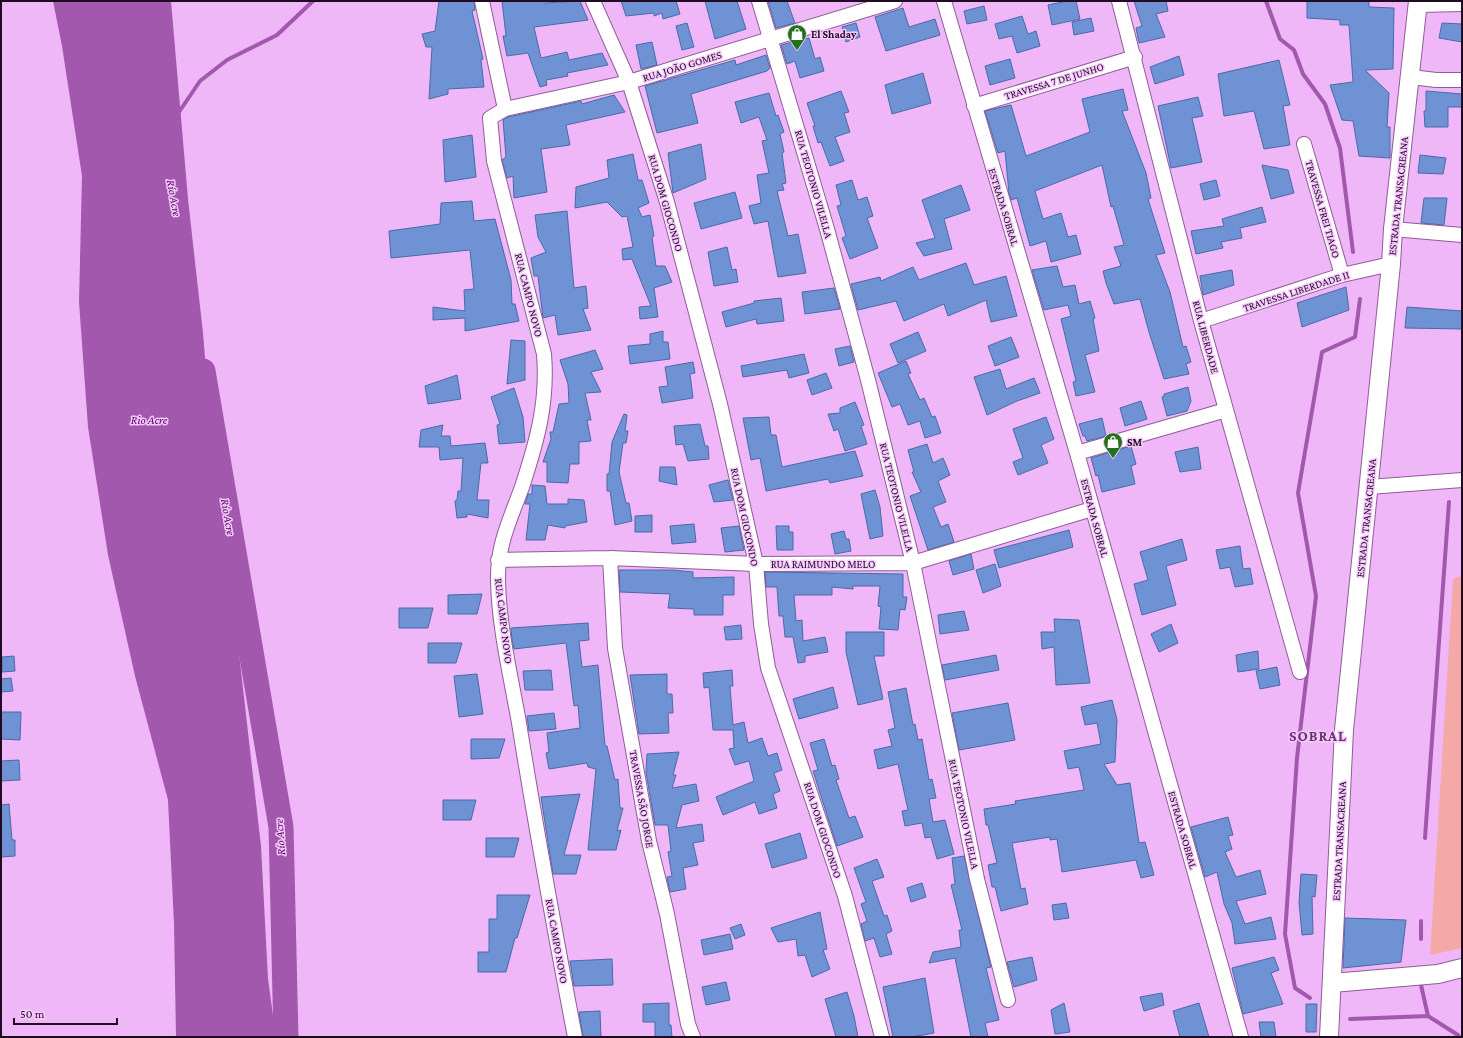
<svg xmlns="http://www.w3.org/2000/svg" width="1463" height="1038" viewBox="0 0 1463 1038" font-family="'Crimson Pro',serif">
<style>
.green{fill:#f4a9a6}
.water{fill:#a258ad}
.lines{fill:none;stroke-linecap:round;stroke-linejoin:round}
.stream{stroke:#a258ad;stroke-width:4}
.river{stroke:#a258ad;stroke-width:25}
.building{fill:#6f92d5;stroke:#486aa9}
.minor-casing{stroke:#8f5c97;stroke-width:16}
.tertiary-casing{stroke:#8f5c97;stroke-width:20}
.minor{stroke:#fff;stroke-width:14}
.tertiary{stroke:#fff;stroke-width:18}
.labels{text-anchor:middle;stroke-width:3;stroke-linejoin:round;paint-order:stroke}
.poi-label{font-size:11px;font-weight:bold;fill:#1f0b22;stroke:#f7c9fe;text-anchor:start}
.street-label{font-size:11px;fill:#1f0b22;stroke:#f7c9fe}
.water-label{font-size:12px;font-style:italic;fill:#50055b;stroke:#f7c9fe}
.district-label{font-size:15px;font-weight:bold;letter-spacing:1px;fill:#683770;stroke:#f7c9fe}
</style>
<rect width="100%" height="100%" fill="#f0b7f8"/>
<path class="green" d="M1462,576v372l-32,7 23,-376z"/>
<path class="water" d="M53,1h118l17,198 15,134 11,132 18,127 29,254 7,133 8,58h-100l-2,-113 -6,-124 -33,-124 -27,-121 -20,-128 -9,-125 3,-126 -20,-130z"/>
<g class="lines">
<path class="stream" d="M1266,1l14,38 14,11 9,24 22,30 15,44 13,104
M179,112l21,-31 27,-21 50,-25 36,-34
M1425,838l24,-336
M1421,939v-18
M1421,985l7,31
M1310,998l-15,-10 -10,-54 12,-176 19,-162 -18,-103 24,-141 33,-15 5,-38
M1350,1019l78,-3 30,19 1,2"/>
<path class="river" d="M203,371l78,456 5,210"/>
</g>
<path class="building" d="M439,1h35l1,9 -3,1 11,48 -2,1 3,27 -36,2v5l-19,5 3,-52h-6l-4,-13 13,-3z
M502,1h42v2l36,-2 8,19 -54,7 7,31 26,-6 2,8 33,-7 6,12 -41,8 1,3 -22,4 1,5 -7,2 -12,-34 -21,3 -4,-20h3z
M621,1h55l4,13 -17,5 -1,-6 -8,3v-3l-28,3z
M705,1h32l9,28 -31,10z
M768,1h19l8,22 -19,5z
M1067,1h9l4,18 -28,6 -4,-20z
M1134,1h32l2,10 -12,3 9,23 -26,6 -3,-15 6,-2z
M1307,1h62v6l25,1 -1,61 -28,1 24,23 -2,34h3v31l-31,-2 -6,-35 -11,-1 -12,-35 23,-3 -4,-57h-9v-5l-33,-2z
M984,6l3,14 -20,4 -3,-13z
M903,8l6,19 26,-8 5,16 -54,16 -11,-34z
M1022,16l6,18 8,-3 4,15 -23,7 -5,-17 -13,3 -4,-15z
M1091,18l3,13 -20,4 -2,-13z
M687,23l7,24 -12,3 -6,-24z
M856,23l4,14 -14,5 -4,-15z
M1442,23l20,1v18l-23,-4z
M809,38l6,21 5,-2 4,14 -24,7 -5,-17 -8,3 -6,-19z
M652,42l5,23 -16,4 -5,-24z
M766,55l4,13 -3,3 -76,23 7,29 -41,10 -12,-47 90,-26 1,5z
M1179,56l5,19 -29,9 -5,-17z
M1010,59l5,19 -25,7 -5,-19z
M1279,60l11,45 -7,1 7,39 -26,4 -10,-38 -30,5 -6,-42z
M923,73l8,30 -39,11 -7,-29z
M1123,89l5,21 -6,1 24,62 5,25 -3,1 17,54 -9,2 14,37 13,55 3,-1 5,16 -5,2 3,10 -25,5 -15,-47 -9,-33 -26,5 -8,-21 -3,-12 18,-5 -7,-19 10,-2 -11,-39 -2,1 -9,-42 -67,26 8,28 18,-6 7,24 8,-2 5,19 -30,8 -5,-21 -16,5 -13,-48 -6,2 -2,-7 -4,-42 -7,2 -13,-42 26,-6 15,51 64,-24 -8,-33z
M841,91l8,21 -5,1 6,19 -15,5 9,24 -14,5 -9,-24 -3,1 -5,-17h2l-8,-23z
M1426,91l36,3v13h-14v20h-23l-1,-16h2z
M769,93l7,23 2,-1 6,17 -4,2 4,18 -2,1 4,30 -4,1 2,6 -7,1 11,45 10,-2 8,39 -28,4 -10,-56 -14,3 -5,-18 12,-3 -4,-28 12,-2 -7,-32 5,-1 -8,-23 -18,6 -6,-21z
M614,95l11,17 -59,13 4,20 -29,4 6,43 -33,6 -1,-22 -6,2 -5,-18 4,-3 -3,-37 5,-3 69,-15 4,-1 1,3z
M1198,97l5,19 -11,2 10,44 -31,6 -13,-62z
M472,135l4,42 -31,5 -2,-42z
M701,144l5,35 -33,14 -5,-40z
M633,154l5,26h4l7,23 -11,5 4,9 8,-2 4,21 -2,1 4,29h9l7,16 -18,6 4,29 -18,2 -1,-12 12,-1 -19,-47 -9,1 -1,-11 11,-2 -6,-31 -5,1 -15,-15 -32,6 1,-21 33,-9 -2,-18z
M1420,155l26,3 -3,16 -25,-1z
M1262,165l26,5 6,23 -23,6z
M852,180l6,20 9,-3 6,19 -6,2 11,30 -28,11 -8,-21 4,-2 -9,-30 4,-1 -5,-20z
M1216,180l4,16 -16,4 -4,-16z
M961,185l9,25 -26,9 8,30 -28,7 -8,-13 19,-5 -13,-38z
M735,192l7,26 -41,11 -7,-26z
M1424,198h23l-3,27 -23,-2z
M472,201l2,20 21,-2 16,61 1,24h3l4,17 -54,10v-13l-32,2v-13l32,4 -1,-21 10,-1 -4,-39 -79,8 -2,-27 51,-7 1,-21z
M1262,207l4,15 -26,6 2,10 -21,4 2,6 -27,6 -5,-23 33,-5 -2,-7z
M567,211l7,77 12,-2 2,22 -5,1 8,21 -33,5 -3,-20 -12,3 -5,-42h-4l-3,-18 15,-6 -8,-15 -3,-22z
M727,247l5,23 4,-1 2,13 -24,4 -6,-34z
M966,263l8,22 32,-9 11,40 -26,6 -5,-22 -38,16 -4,-12 -40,17 -8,-20 -38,9 -7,-26 29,-7 1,4 32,-14 6,13z
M1057,266l6,21 12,-2 4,19 11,-3 5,17 -2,1 6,32 -14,4 10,37 -19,4 -3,-14 3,-1 -15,-62 10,-3 -3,-11 -24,5 -12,-40z
M1232,270l2,15 -31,10 -3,-19z
M1346,287l3,23 -47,17 -5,-24z
M834,288l6,21 -35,5 -3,-22z
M781,298l3,23 -27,3 -1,-5 -30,8 -4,-15 32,-9v-2z
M1407,307l55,4v18l-57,-1z
M663,331v11h5l2,17 -40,5 -2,-18 22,-2v-10z
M918,332l8,19 -28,12 -8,-19z
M1011,337l8,20 -24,9 -7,-20z
M511,340l14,1v39l-18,4z
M850,346l4,16 -15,4 -4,-17z
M595,350l8,19 -12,3 10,20 -16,1 6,27h-4l4,21 -12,1v22h-9l-2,19 -21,-1v-20h-4l8,-23 -1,-7h3l6,-28 10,-1 -1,-19 -8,-24z
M804,354l5,19 -20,5 -2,-8 -44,7 -2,-11z
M906,361l5,12 -3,1 12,26 4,-2 8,19 3,-1 6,17 -16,5 -5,-17 -12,4 -8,-21 -8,3 -14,-34z
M693,362l2,11 -5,1 3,24 -31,5 -3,-16 9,-1 -3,-19z
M1000,369l6,20 28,-11 6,15 -23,8 -30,14 -13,-38z
M826,373l6,15 -20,7 -5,-15z
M457,375l4,24 -33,5 -3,-18z
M1188,387l3,14 -4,10 -20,5 -5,-19 2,-1v-2z
M514,388l9,29 2,25 -26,2 -2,-19 3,-1 -9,-27z
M1141,401l6,18 -22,7 -5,-18z
M855,402l9,23 -3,1 6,18 -22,7 -7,-22 -4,2 -6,-17 12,-1v-5z
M624,414l3,1 -2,16h3l-2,12h-3l-4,29 7,31h3l3,18 -17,4 -5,-34h-3v-17h2l3,-32z
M769,417l2,18h5l6,32 73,-16 8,25 -33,7 -2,-4 -62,12 -6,-33 -9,2 -8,-42z
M1046,417l8,22 -13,6 7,18 -30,12 -5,-13 10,-4 -10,-29z
M1102,418l4,18 -19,5 -2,-5h-2l-4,-12z
M700,424l5,22h3l1,13 -21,2 -5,-17 -7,1 -2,-19z
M443,425l-2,11h9l1,10 34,-3 3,20h-7l-4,37h12l-1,18 -21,-4v3l-10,1 -2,-17 2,-1 1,-9h3l2,-33 -23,2 -1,-13h-20l2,-17z
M927,444l6,19 10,-5 7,17 -12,6 8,21 -13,5 8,20 7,-3 6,18 -26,8 -18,-54 11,-4 -9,-20h2l-6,-22z
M1131,446l5,18 -5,2 4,18 -33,8 -4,-17 -2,1 -5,-18z
M1198,447l3,22 -21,3 -5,-20z
M660,467h15l2,18 -18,-4z
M728,480l5,20 -19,2 -5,-17z
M532,485l13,1 2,18h21v-5l16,1 3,22 -22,4v2l-17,-3 -3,15h-19l4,-36h-5l3,-10h4z
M875,490l5,17 3,29 -13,3 -9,-45z
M652,515v17h-17v-16z
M694,524l2,18 -24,2 -2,-18z
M739,526l5,24 -19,2 -4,-24z
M776,526h13v6h4v18h-16z
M1069,530l4,17 -74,21 -5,-18z
M844,531l2,8h3l2,12 -16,3 -4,-20z
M1182,539l5,21 -21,6 10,39 -34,10 -8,-31 14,-4 -8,-28z
M1240,546l3,23 7,-1 3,16 -18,3 -5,-20 -10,2 -4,-19z
M971,554l3,15 -21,6 -4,-14z
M995,564l6,22 -18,7 -7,-23z
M619,570h54l20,2v6l41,-1v18h-11v20h-29v-6l-26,-1 2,-14 -50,-2z
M765,572l138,2v23h4l-2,13 -5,-1 -2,21 -19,-1 2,-22 -3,-1 2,-20h-27v3l-21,-2v8h-38l2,26 6,-1 1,21 22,-4 3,15 -23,4v6l-7,1 -5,-26h-8l-2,-21h-4l-2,-29h-11z
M482,594l-5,20h-29v-19z
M399,608h34l-5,20h-29z
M964,611l5,19 -29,4 -2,-19z
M1054,619l25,1 11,63 -34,2 -2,-38 -12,2 -1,-17h14z
M588,623l1,17 -10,1 3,26 16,-2 7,81h2l8,34 3,-1 2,29h3l-6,23 4,-1 -5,20h-28l8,-81 -8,-2 -1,-4 -38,6 -3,-16 3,-1 -2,-19 33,-5 -2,-23 -4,1 -8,-63 -52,6 -2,-9 -1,-12z
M1171,624l7,19 -19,9 -8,-18z
M741,625l1,14 -16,1 -2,-13z
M846,632h38v24h-10l9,43 -25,6 -12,-53z
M428,643h34l-6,20h-28z
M1258,651l1,18 -21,3 -2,-17z
M996,655l3,15 -54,10 -3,-15z
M14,656l1,15 -13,1v-15z
M1277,667l3,18 -20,4 -4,-18z
M551,670l2,20h-28l-2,-19z
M732,670l1,16h-3l3,39 11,-3 4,21 14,-5 6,18 9,-3 5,17 -8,3 6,18 -7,3 4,14 -18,6 -4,-12 -32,13 -7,-18 38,-16 -5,-20 -14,4 -6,-16 5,-1 -1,-18h-20l-4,-43 -5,1 -1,-15z
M477,674l6,40 -24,3 -5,-41z
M667,674v20h5l1,19h-5l1,20 -30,1 -9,-59z
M11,678l2,13 -12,1v-13z
M833,687l5,21 -39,11 -6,-20z
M906,688l7,37 2,-1 3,16 4,-1 7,41 3,-1 4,19 -7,1 4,23 12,-2 9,34 -17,5 -6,-22 -6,1 -3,-15 -17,3 -3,-15 6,-1 -10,-46 -20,5 -4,-19 18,-4 -4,-16 7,-2 -7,-36z
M1112,700l5,20 -2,42 -11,2 13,21 13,-2 9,60 6,-1 9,33 -13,3 -5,-18 -74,12 -5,-33 -7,1v-3l-38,6 9,46 4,-1 3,16 -27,7 -6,-24h-3l-4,-22 9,-2 -9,-38h-2l-2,-16 32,-5 -1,-3 69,-11 -5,-23 -11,2 -4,-18 37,-7 -4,-21 -12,2 -4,-18z
M1008,703l7,37 -56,10 -7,-37z
M1,712h20l-1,28 -19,-1z
M554,713l2,16 -27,2 -2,-15z
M471,739h34l-6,19 -28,1z
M824,739l8,27 3,-1 4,14 -3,1 13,38 6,-2 8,21 -26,9 -24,-75 5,-1 -8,-27z
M679,752l-6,23h3l-4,13 24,-4 3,17 -17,4 -6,23 26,-4 2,17 -11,2 5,22 -15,3 3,21 -16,3 -3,-15 5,-1 -4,-24 3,-1 -3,-26h-13l-9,-53 1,-18z
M19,760l1,20 -19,1v-20z
M580,794l-16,61h17l-5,19h-23l-12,-77z
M443,800h33l-5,20h-28z
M9,804l3,36h3v16l-14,1v-52z
M1228,817l5,18 -5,1 4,13 -7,3 11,25 24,-7 6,24 -30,7 9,23 26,-7 5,22 -41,5 -3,-21 -8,-19 -7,-32 -12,5 -14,-50z
M800,833l7,25 -35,10 -7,-24z
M486,838h33l-5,19h-28z
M964,856l27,111 -5,1 13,52 -14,3 3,14h-17l-16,-79 -26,5 4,-11 28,-5 -2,-17h3l-11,-45 4,-1 -3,-26z
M877,859l7,18 -12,4 12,35 3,-1 5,16 -6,3 6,20 -12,3 -6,-19 -9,3 -4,-17 6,-3 -6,-17 5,-2 -12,-34z
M1301,874l16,1 -2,22 -3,-1 1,38 -11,1 -3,-33z
M922,883l4,14 -15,5 -4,-14z
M497,895h33l-13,43h-2l-9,34h-28v-20h11v-33h8z
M1066,903l3,15 -15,2 -2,-15z
M820,912l7,37 -4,1 7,19 -18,8 -7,-22 -7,1 -2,-17 -18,3 -7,-14z
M1345,918l61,2 -5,42 -58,6z
M741,924l4,11 -10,4 -5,-11z
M730,934l3,15 -29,6 -3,-15z
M1032,957l5,23 -23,7 -7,-25z
M1274,957l5,13 -8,3 12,31 -40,10 -11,-46z
M612,959l1,26 -39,1 -4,-25z
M925,978l9,55 -22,4h-19l-10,-50z
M726,982l4,18 -24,5 -4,-18z
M847,992l7,24 4,21h-22l-11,-38z
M1162,993l2,12 -20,6 -4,-14z
M669,1003v22h2l1,12h-17v-15h-12v-18z
M1064,1003l6,29 -15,2 -4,-24z
M1199,1003l10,34h-29l-7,-26z
M1306,1004h11l-1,28h-10z
M600,1011l1,26h-18l-4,-25z
M1259,1022h15l2,15h-15z"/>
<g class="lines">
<g class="minor-casing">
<path id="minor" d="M482,1l23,108
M593,1l36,81 38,120 53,202 36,160 5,60 7,44 77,228 37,141
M759,1l68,228 41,151 45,183 64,316 31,121
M944,1l133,452 164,584
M1119,1l82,320 99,351
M1418,5l44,-1
M1411,77l25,3h26
M974,106l161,-49
M1304,144l38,131
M1393,229l69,6
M1201,321l141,-46 49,-11
M1077,453l149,-43
M1369,487l93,-7
M610,558l5,90 34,193 18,73 21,110 5,13
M498,560l112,-2 146,6 157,-1 179,-54
M575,1037c-20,-104 -39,-209 -56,-314 -8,-46 -20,-95 -21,-142 -1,-36 12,-61 24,-94 15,-46 26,-84 22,-133l-50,-193 -4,-43 15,-9 124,-27 266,-81"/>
</g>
<g class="tertiary-casing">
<path id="tertiary" d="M1332,983l106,-9 24,-6
M1329,1037l15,-307 47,-466 2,-35 25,-228"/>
</g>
<use href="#minor" class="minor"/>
<use href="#tertiary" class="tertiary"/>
</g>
<defs>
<g id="shop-pin" transform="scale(1)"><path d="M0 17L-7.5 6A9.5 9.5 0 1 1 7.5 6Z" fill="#21721b" stroke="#f7c9fe"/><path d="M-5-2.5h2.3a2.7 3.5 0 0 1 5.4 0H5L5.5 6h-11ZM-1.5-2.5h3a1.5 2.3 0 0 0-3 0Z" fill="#fff"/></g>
</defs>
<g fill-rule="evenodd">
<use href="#shop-pin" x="797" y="34"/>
<use href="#shop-pin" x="1113" y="442"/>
</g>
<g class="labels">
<g class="poi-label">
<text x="811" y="38">El Shaday</text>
<text x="1127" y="446">SM</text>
</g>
<g class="street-label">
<text transform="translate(682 66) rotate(-17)" y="4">RUA JOÃO GOMES</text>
<text transform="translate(1054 81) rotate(-17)" y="4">TRAVESSA 7 DE JUNHO</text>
<text transform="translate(814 184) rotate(74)" y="4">RUA TEOTONIO VILELLA</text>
<text transform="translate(1398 196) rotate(-84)" y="4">ESTRADA TRANSACREANA</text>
<text transform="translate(666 203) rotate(74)" y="4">RUA DOM GIOCONDO</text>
<text transform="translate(1004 207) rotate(73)" y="4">ESTRADA SOBRAL</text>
<text transform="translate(1323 209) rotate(74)" y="4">TRAVESSA FREI TIAGO</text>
<text transform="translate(1296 291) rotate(-18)" y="4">TRAVESSA LIBERDADE II</text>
<text transform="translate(529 295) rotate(76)" y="4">RUA CAMPO NOVO</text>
<text transform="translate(1206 337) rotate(75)" y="4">RUA LIBERDADE</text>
<text transform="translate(897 497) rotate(76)" y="4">RUA TEOTONIO VILELLA</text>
<text transform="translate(745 517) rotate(78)" y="4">RUA DOM GIOCONDO</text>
<text transform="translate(1095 518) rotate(75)" y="4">ESTRADA SOBRAL</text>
<text transform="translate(1366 518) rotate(-84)" y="4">ESTRADA TRANSACREANA</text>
<text x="823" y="568">RUA RAIMUNDO MELO</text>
<text transform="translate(504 621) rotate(83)" y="4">RUA CAMPO NOVO</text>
<text transform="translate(642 799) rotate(80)" y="4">TRAVESSA SÃO JORGE</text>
<text transform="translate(964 814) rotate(78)" y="4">RUA TEOTONIO VILELLA</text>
<text transform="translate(823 830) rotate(72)" y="4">RUA DOM GIOCONDO</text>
<text transform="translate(1183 830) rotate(74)" y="4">ESTRADA SOBRAL</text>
<text transform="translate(1339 841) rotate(-87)" y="4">ESTRADA TRANSACREANA</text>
<text transform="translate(557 941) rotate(80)" y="4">RUA CAMPO NOVO</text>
</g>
<g class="water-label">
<text transform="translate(174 198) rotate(80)" y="4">Río Acre</text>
<text x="149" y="424">Rio Acre</text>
<text transform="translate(228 517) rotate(80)" y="4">Río Acre</text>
<text transform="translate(280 837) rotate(-94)" y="4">Río Acre</text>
</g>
<g class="district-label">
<text x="1318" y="741">SOBRAL</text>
</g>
</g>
<rect width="1463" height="1038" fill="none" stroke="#1f0b22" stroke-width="4"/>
<path d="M14 1018v6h103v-6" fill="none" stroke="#1f0b22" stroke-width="2"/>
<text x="20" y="1018" font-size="12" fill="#1f0b22" stroke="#f7c9fe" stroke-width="3" paint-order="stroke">50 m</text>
</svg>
